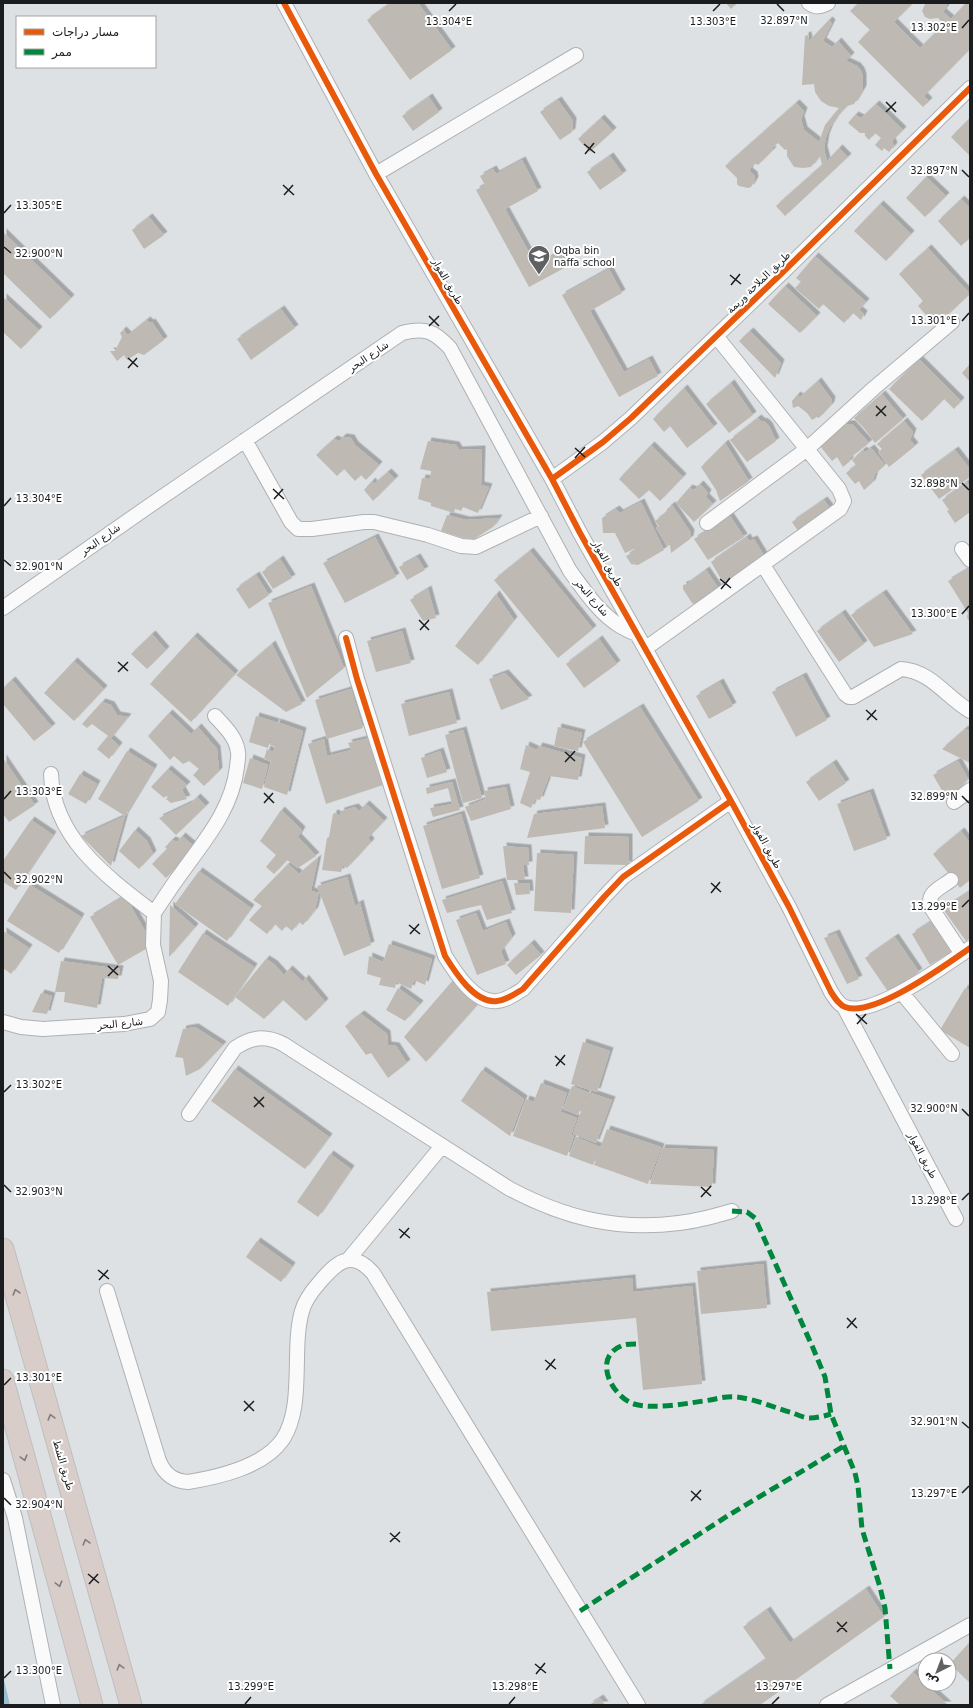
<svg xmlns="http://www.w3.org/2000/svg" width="973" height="1708" viewBox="0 0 973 1708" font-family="'DejaVu Sans','Noto Sans Arabic',sans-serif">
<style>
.water{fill:#97c0d2}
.building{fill:#beb9b2;filter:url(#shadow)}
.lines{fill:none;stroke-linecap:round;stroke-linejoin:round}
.minor-casing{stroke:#aeb1b3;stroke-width:16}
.highway-casing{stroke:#bdbfbf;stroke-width:23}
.minor{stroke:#fafafb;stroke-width:14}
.highway{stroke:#d8cdc9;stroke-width:21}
.quiet{stroke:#00873e;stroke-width:5;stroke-dasharray:10 5;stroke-linecap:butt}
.cycleway-casing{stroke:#fff;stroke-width:8}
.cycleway{stroke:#e8590c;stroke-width:6}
.oneway{stroke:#827d7c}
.ticks{fill:none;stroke:#1a1c1e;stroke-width:1.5}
.labels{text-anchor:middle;stroke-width:4;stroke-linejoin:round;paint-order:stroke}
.poi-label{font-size:10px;fill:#1a1c1e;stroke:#fff;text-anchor:start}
.street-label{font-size:10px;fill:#1a1c1e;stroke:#fff}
.ticks-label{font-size:10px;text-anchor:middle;fill:#1a1c1e;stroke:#fff;stroke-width:4;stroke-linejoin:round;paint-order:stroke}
</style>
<defs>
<filter id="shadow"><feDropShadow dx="3.5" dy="-3.5" stdDeviation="0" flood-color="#0004"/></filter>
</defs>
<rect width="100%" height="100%" fill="#dee1e3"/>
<path class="water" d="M3,1676l7,29h-7z"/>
<path class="building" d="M391,3h27l34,47 -42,30 -43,-60z
M726,3h11l-6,6z
M859,3h54l-19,19 26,26 24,-24 -6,-6 -8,1 -5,-2 -3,-6 3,-7 -2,-1h23l1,3 -4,6 8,7 15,-16h4v46l-46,47 5,5 -6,6 -65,-65 12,-12 -20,-19z
M829,20l3,3 -9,18 9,6 6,-6 13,15 -5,5 11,5 4,5 2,6v12l-9,15 -7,2 -11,12 -6,9 -4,10 -2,12 3,12 12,-13 9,9 -63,59 -9,-10 46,-41 -2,-9 -9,11 -8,1 -9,-1 -7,-11v-7l-2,1 -7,-7 -7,6 2,1 -15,15 -4,-2 -5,8 5,4 1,5 -4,7 -3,1 -9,-2 -2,-2v-6l-12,-12 71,-63 8,8 -3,8 3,11 15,12 6,-17 14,-17 -10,-2 -8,-5 -6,-9 -1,-8 -12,1 3,-49 3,-1 1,6z
M429,97l10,15 -26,19 -11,-15z
M558,100l15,21 -1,11 -12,8 -20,-28z
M876,104l27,26 -11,11 2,5 -5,6 -5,-4 -2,3 -7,-6 6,-7 -6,-5 -6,7 -4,-4v-3h-5l-12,-10 7,-8 6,3z
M601,118l12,13 -23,21 -12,-13z
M970,118v38l-19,-19z
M610,156l13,18 -23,16 -13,-18z
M522,160l16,31 -33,18 31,56 24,-13 8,14 -39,21 -53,-97 9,-5 -5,-9 13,-7 3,5z
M926,177l20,19 -21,21 -19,-19z
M961,199l9,9v30l-9,8 -23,-25z
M880,204l31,30 -25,27 -32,-30z
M149,217l15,18 -20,14 -12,-19z
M3,232l68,66 -21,21 -47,-46z
M928,248l42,46 -34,32 -18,-20 5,-5 -24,-27z
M815,256l51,46 -7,8 5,4 -3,6 -8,-7 -9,10 -21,-19 -4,5 -24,-21 6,-6 -5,-4z
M609,269l13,24 -32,18 34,61 25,-13 9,17 -39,21 -57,-102z
M785,286l32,30 -17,17 -32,-29z
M3,297l36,33 -18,19 -18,-17z
M281,309l14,19 -44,32 -14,-21z
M147,320l3,3 2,-1 12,18 -20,15 -6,-2 -11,7 -3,-5 -7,6 -7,-10h5l7,-14 -2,-4 3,-3 5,5z
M750,331l31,32 -6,15 -36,-37z
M919,359l42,42 -7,8 -10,-10 -22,22 -33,-32z
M970,364v18l-8,-9z
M818,381l14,19 -1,5 -12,13 -2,-1 -5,3 -5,-7 -9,-7 -5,2 -1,-7 5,-6 3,2z
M731,383l22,32 -24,18 -23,-29z
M684,388l30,39 -27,21 -17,-22 -6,6 -11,-13z
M882,394l21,25 -28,24 -11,-15 -10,-10z
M758,418l3,3 4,1 4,4 7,15 -29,21 -17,-22z
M904,421l9,11 -3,8 5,6 -26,21 -11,-15 4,-3 -5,-5z
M846,424h6l17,19 -19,15v3l-7,6 -6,-10 -5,4 -12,-15z
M343,437l8,1 4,7 24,20 -13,15 -5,-5 -6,6 -11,-12 -7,7 -21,-21 18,-16 5,2z
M428,441l28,4 3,5 23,-1 -1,36 8,2 -11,26 -15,-6 -2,4 -6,-3 -1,5 -23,-7v-3l-13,-4 4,-21 8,1 1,-8 -11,-2z
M725,443l24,38 -29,20 -4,-11 -15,-23z
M651,445l32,32 -23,24 -11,-11 -10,9 -20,-20z
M871,448l14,17 -10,9 -3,9 -8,7 -5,-9 -4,3 -9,-11 10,-8 -4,-5 11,-10 2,2z
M955,450l15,19v8l-31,22 -18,-24z
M388,472l7,7 -22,22 -9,-11 8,-9 2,3z
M967,482l3,5v25l-15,11 -8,-12 2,-1 -7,-10z
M700,484l8,9 -2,4 7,7 -19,18 -18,-19 13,-15 5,2z
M824,500l6,8 -32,23 -6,-9z
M641,502l23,48 -26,15 -7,-1 -5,-8 9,-5 -1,-2 -9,4 -10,-20h-12l-1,-15 14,-9 4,4z
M672,505l19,28 -1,6 -19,14 -1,-8 -3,1 -11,-18 3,-2 -4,-5 11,-8 1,-4z
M447,515l19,5 33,-2 -6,9 -19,12 -11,-1 -22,-7z
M730,516l14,21 -36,23 -14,-21z
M375,537l21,40 -51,26 -22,-40z
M747,537l2,4 5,-2 12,20 -41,27 -14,-24z
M530,551l63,78 -35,29 -64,-78z
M417,557l8,13 -18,10 -8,-13z
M280,559l12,19 -19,11 -11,-17z
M970,568v55l-3,-6 1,-4 -20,-32z
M706,570l13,19 -20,17 -7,-3 -9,-14v-4l4,-1z
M256,575l13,20 -20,14 -13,-20z
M311,586l33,82 -37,30 -39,-95z
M428,589l8,29 -13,3 -13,-21z
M883,593l30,41 -39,13 -23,-32z
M496,594l18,26 -36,45 -23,-19z
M842,613l22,31 -25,18 -22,-31z
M402,631l9,32 -35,9 -9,-31z
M152,634l14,16 -19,19 -16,-15z
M194,636l41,38 -44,48 -41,-38z
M599,639l18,25 -33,24 -18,-24z
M272,644l30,60 -16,8 -50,-37z
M74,661l30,28 -30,32 -30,-28z
M505,673l24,26 -28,11 -12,-31z
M803,676l24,44 -31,17 -24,-45z
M12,680l40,47 -18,14 -31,-37v-16z
M720,682l13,24 -24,13 -13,-23z
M351,689l12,39 -36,11 -12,-39z
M449,692l8,31 -48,13 -8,-32z
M102,702l9,3 6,10 11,2 -17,21 -19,-14 -5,4 -5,-4z
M640,707l59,94 -57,36 -59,-95z
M169,713l22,21 7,-7 19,22 2,22 -15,15 -11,-11 6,-6 -10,-8 -6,3 -9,-8 -4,4 -22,-24z
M256,716l20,6 -8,26 -19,-6z
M277,722l26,9 -16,64 -23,-8 7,-26 -7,-2 3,-10 6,3 2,-5 -5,-2z
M558,727l24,6 -4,18 -24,-5z
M965,729l5,2v32l-28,-14z
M463,730l19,68 -19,5 -18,-68z
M108,736l11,10 -10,13 -12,-10z
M369,738l14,47 -57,19 -18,-60 16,-5 3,17 24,-6 -3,-7z
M526,745l11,5 2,-4 43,12 -4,22 -29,-4 -9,24 -5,-1 -4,9 -11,-5 10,-31 -10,-3z
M127,751l27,17 -29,48 -27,-17z
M440,751l7,21 -20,6 -6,-20z
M3,758l32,47 -26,17 -6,-8z
M250,758l18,7 -6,24 -19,-6z
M958,761l10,18 -20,22 -15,-26z
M833,763l13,20 -27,18 -13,-19z
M168,769l19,16 -5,5 5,9 -16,4 -5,-4 2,-2 -2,-1 -2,2 -13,-11z
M80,774l17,10 -11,20 -18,-10z
M452,782l8,28 -27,7 -3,-9 22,-4 -4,-16 -21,6 -1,-6z
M506,787l5,22 -40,12 -6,-14 21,-8 -2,-8z
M870,792l17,47 -33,12 -17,-47z
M197,797l9,9 -30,29 -17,-17 32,-15z
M366,804l18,17 -16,17 3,4 -24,26 -4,-3 -2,7 -19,-2 5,-32 2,-1 4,-23 2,-1 5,3 1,-5 14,-4 4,4z
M602,806l3,22 -78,10 7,-24z
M281,810l21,20 -4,7 18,19 -18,12 -11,-8 -13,14 -8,-7 10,-12 -16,-14z
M461,814l19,64 -38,11 -19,-63z
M125,816l-14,50 -30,-30z
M31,820l22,15 -37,55 -13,-8v-21z
M135,830l12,11 6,13 -14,15 -20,-18z
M961,831l9,12v37l-10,8 -27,-34z
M182,836l14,12 -30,30 -14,-14 15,-15 -2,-2 7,-7 5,2z
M585,836l44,1v28l-45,-1z
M503,846l25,2 1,17h-6l2,15h-18z
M537,853l37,2 -3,58 -37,-2z
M318,858l-7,33 8,2 -4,17 -12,15 -4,-3 -7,9 -6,-5 -4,5 -7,-7 -8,10 -18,-14 13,-14 -9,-6 35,-36 11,10z
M199,871l52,37 -24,33 -52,-37z
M347,877l8,29 5,-3 11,42 -27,11 -27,-70z
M502,881l10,32 -25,7 -6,-15 -34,8 -5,-13z
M514,883h15l1,11 -14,1z
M30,885l51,32 -22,36 -52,-32z
M970,891v47l-4,3 -23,-32z
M125,896l28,49 -35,20 -28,-48z
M170,905l25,22 -26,30z
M476,913l7,18 23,-9 6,15 -11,14 5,13 -29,11 -21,-55z
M932,921l19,31 -21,13 -18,-31z
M3,931l26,17 -18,26 -8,-6z
M203,933l51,34 -26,39 -50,-34z
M836,933l23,46 -12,5 -23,-46z
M895,937l24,35 -30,21 -24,-35z
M531,943l10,12 -25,20 -9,-10z
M389,944l43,15 -7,26 -11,-5 -3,9 -15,-7 -1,6 -16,-3 2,-7 -14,-4 2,-18 14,6z
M266,959l8,5 10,11 5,-6 14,13 2,-4 20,24 -19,19 -23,-21 -19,19 -29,-22z
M61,961l59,8 -2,10 -16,-1 -5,30 -33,-6 1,-10h-10z
M455,978l25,24 -54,60 -22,-25z
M398,988l22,16 -15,17 -19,-11z
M965,988l5,3v57l-30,-18z
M41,993l11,3 -5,18 -15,-2z
M361,1014l26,20 1,11 8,1 11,17 -19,15 -17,-25 -5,2 -21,-29z
M195,1027l28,18 -23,24 -14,7 -3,-18 -8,-1 8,-28z
M583,1042l27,9 -13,41 -26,-8z
M235,1069l94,68 -24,32 -94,-68z
M482,1070l42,29 -14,37 -49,-35z
M541,1083l26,10 -6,18 -27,-10z
M572,1086l15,6 -9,23 -15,-6z
M588,1092l24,8 -16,43 -23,-9z
M526,1099l51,19 -6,17 3,1 -7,20 -54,-20z
M607,1129l54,18 -13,37 -54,-19z
M576,1137l24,10 -7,18 -24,-9z
M662,1148l52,2 -2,37 -62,-3z
M330,1154l21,15 -33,48 -21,-15z
M257,1241l35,25 -11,16 -35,-25z
M763,1264l4,44 -66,6 -4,-43z
M632,1278l1,14 59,-6 10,98 -59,6 -7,-72 -145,13 -4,-39z
M866,1589l18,28 -124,88h-60l66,-46 -23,-32 24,-17 23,33z
M968,1644l2,2v37l-20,-19z
M913,1672l12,12 23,21h-48l-10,-9z
M600,1698l5,7h-16z"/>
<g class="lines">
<g class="minor-casing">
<path id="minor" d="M284,3l92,171 176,305 28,54 151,268 58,106 42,85c4,6 8,13 14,15 28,11 102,-43 125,-59
M809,3c7,5 11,4 19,0
M376,174l200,-119
M245,440l46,82 7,7h14l52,-7h10l54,13 33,11 15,1 65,-31
M552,479l51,-37 28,-24 153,-147 186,-183
M707,523l100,-74 67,-61 78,-66
M962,549l8,11
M763,565l82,129 4,3h4l48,-28c30,2 45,28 69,42
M3,608l146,-102 253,-173c23,-6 32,-2 48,15l120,223c14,19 29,42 50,55 5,3 11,6 17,8
M346,638l11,41 88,277c10,16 30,48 52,45 10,-1 18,-7 26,-12l81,-92 19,-20 108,-76
M646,648l194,-139 4,-8 -5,-12 -123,-153
M51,774c2,64 56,103 103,139
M954,802l16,-12
M951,880c-12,9 -26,13 -19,29l30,45
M154,913c9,-13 17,-26 26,-38 24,-34 52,-65 57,-108 0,-4 2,-10 1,-15 -2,-15 -13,-25 -23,-36
M902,993l50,61
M844,1007l112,212
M3,1022l18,5 22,2 81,-5 26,-5 8,-7 2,-12 1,-19 -8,-36 1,-32
M189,1114l46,-66c16,-11 30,-13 48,-4l227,145c55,29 107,42 169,34 18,-2 36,-7 53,-12
M348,1260l94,-114
M107,1291l52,170c6,14 15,20 29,21 31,-5 76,-15 95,-43 22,-34 8,-90 19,-128 3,-11 10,-20 17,-28 17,-20 32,-35 54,-10l265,432
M3,1480l12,38 38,187
M827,1705l143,-80"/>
</g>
<g class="highway-casing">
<path id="highway" d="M3,1249l128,456
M3,1380l89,325"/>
</g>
<use href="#minor" class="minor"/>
<use href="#highway" class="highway"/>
<path class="quiet" d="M732,1211l15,1 8,6 58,130 12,29 6,37 24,59 3,13 4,43 18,58 5,21 5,61
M636,1344c-5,0 -11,0 -15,2 -29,12 -9,51 13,58 20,6 55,-1 76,-4 9,-2 18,-4 27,-3 18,2 38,11 56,16 5,2 11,5 17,5 7,0 14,-2 21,-4
M580,1611l149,-96 115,-69"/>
<g class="cycleway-casing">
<path id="cycleway" d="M284,3l92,171 176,305 28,54 151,268 58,106 42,85c4,6 8,13 14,15 28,11 102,-43 125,-59
M552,479l51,-37 28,-24 153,-147 186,-183
M346,638l11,41 88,277c10,16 30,48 52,45 10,-1 18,-7 26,-12l81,-92 19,-20 108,-76"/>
</g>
<use href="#cycleway" class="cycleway"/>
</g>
<defs><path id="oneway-chevron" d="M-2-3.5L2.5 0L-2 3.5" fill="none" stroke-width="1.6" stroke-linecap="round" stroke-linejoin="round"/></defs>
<g class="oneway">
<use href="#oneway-chevron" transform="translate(16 1292) rotate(-106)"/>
<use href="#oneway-chevron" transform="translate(51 1417) rotate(-106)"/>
<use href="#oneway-chevron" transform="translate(24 1458) rotate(75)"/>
<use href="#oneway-chevron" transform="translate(86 1542) rotate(-106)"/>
<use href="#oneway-chevron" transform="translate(59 1584) rotate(75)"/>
<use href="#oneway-chevron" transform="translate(120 1667) rotate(-105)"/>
</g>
<path class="ticks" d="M777,4l7,7M449,11l7,-7M713,11l7,-7M962,28l7,-8M886,102l10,10M886,112l10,-10M584,144l11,9M585,154l9,-11M962,170l7,7M283,185l11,10M284,195l9,-10M4,213l7,-8M4,247l7,6M730,275l11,9M731,285l9,-11M429,316l10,10M962,321l7,-8M429,326l10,-10M128,358l10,9M128,368l9,-10M876,406l10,10M876,416l10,-10M575,448l10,9M575,458l10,-11M962,483l7,7M273,489l11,10M274,499l9,-10M4,506l7,-8M4,560l7,6M720,579l11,9M721,589l9,-11M962,614l7,-8M419,620l10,10M420,630l9,-10M118,662l10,9M118,672l10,-10M866,710l11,10M867,720l9,-10M565,752l10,9M565,762l10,-11M264,793l10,10M962,796l7,7M4,799l7,-8M264,803l9,-10M4,872l7,7M711,883l10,9M711,893l9,-11M962,907l7,-7M409,925l11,9M410,934l9,-10M108,966l10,9M108,976l10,-10M856,1014l11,10M857,1024l9,-10M555,1056l10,9M556,1066l9,-11M4,1092l7,-7M254,1097l10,10M254,1107l10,-10M962,1109l7,7M4,1185l7,7M701,1187l10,9M701,1197l10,-11M962,1200l7,-7M399,1229l11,9M400,1238l9,-10M98,1270l11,9M99,1280l9,-10M847,1318l10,10M847,1328l9,-10M545,1360l11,9M546,1370l9,-11M4,1385l7,-7M244,1401l10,10M244,1411l10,-10M962,1422l7,6M691,1491l10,9M962,1493l7,-7M4,1498l7,7M691,1501l10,-11M390,1533l10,9M390,1542l10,-10M88,1574l11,9M89,1584l9,-10M837,1622l10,10M837,1632l10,-10M535,1664l11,9M536,1674l9,-11M4,1678l7,-7M245,1704l6,-7M509,1704l6,-7M772,1704l7,-7"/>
<defs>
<g id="school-pin" transform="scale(1.15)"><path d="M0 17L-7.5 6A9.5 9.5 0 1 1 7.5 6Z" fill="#5f6163" stroke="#fff"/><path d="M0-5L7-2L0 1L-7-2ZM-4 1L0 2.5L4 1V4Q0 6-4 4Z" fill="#fff"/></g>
</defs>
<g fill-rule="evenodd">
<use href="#school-pin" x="539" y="256"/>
</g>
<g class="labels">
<g class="poi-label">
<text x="554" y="254">Oqba bin<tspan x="554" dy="12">naffa school</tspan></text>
</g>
<g class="street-label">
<text transform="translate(448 281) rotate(60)" y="4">طريق الفوار</text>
<text transform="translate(758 282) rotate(-44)" y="4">طريق الملاحة وريمة</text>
<text transform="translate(368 356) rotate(-34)" y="4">شارع البحر</text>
<text transform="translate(100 539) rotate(-35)" y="4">شارع البحر</text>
<text transform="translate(608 563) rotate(61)" y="4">طريق الفوار</text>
<text transform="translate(592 597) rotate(49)" y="4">شارع البحر</text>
<text transform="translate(767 845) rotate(61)" y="4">طريق الفوار</text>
<text transform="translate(120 1023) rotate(-6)" y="4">شارع البحر</text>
<text transform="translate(923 1155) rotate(62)" y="4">طريق الفوار</text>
<text transform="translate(64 1465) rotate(74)" y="4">طريق الشط</text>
</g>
</g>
<g class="ticks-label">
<text x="784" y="24">32.897°N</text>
<text x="449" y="25">13.304°E</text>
<text x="713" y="25">13.303°E</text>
<text x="934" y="31">13.302°E</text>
<text x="934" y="174">32.897°N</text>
<text x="39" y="209">13.305°E</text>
<text x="39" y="257">32.900°N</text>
<text x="934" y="324">13.301°E</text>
<text x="934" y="487">32.898°N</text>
<text x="39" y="502">13.304°E</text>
<text x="39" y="570">32.901°N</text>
<text x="934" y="617">13.300°E</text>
<text x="39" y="795">13.303°E</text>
<text x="934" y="800">32.899°N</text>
<text x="39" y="883">32.902°N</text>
<text x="934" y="910">13.299°E</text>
<text x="39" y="1088">13.302°E</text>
<text x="934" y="1112">32.900°N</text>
<text x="39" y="1195">32.903°N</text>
<text x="934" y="1204">13.298°E</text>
<text x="39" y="1381">13.301°E</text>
<text x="934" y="1425">32.901°N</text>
<text x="934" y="1497">13.297°E</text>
<text x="39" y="1508">32.904°N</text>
<text x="39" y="1674">13.300°E</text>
<text x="251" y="1690">13.299°E</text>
<text x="515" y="1690">13.298°E</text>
<text x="779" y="1690">13.297°E</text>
</g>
<rect width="973" height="1708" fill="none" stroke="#1a1c1e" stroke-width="8"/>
<rect x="16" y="16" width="140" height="52" fill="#ffffff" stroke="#a3a4a5"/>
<rect x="24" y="29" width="20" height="6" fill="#e8590c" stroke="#a3a4a5"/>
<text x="52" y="36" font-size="12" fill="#1a1c1e">مسار دراجات</text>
<rect x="24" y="49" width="20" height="6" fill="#00873e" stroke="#a3a4a5"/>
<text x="52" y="56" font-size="12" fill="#1a1c1e">ممر</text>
<g transform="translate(937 1672) rotate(222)"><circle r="19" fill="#ffffff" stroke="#a3a4a5"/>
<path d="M0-3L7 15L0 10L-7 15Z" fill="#5f6163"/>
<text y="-6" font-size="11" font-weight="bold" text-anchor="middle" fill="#1a1c1e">ش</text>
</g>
</svg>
